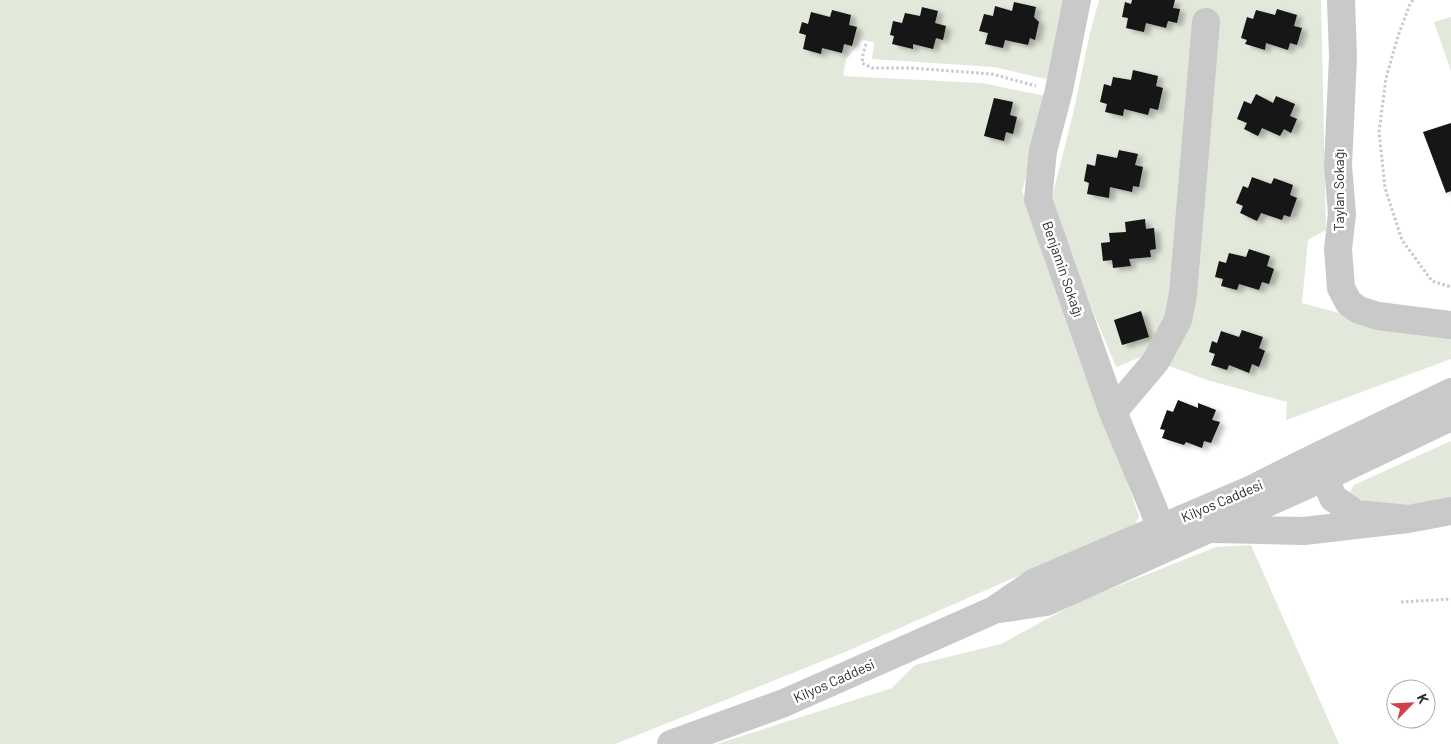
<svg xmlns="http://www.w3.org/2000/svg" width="1451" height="744" viewBox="0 0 1451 744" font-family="Barlow,sans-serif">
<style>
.green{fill:#e2e8da;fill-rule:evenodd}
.building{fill:#131313;filter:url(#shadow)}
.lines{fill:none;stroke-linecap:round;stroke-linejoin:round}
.path{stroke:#c9c9c9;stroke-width:3;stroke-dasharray:2.5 2.5;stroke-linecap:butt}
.minor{stroke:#c9c9c9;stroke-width:28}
.labels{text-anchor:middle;stroke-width:5;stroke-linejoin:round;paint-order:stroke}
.street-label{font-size:14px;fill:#2c2c2c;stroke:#fff}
</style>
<defs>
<filter id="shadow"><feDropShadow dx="5.5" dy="3" stdDeviation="2.5" flood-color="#0004"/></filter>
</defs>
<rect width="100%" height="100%" fill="#fff"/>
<path class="green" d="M0,0h1066l-16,80 -56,-13 -122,-8 2,-17 -12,-2 -16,19 -3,17 139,7 63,13 -12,57 -11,38 59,160 58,165 -4,9 -32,15 -92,39 -166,73 -230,92h-615zM1015,2l21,6 -2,9 5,5 -4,17 -5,-1 -2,7 -23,-5 -2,8 -17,-4 2,-11 -9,-2 5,-17 9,2 2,-10 17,5zM923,7l15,4 -3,12 11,3 -3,13 -7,-1 -23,6v5l-21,-5 2,-8 -4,-1 12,-12 3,-10 15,3zM832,10l19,5 -2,10 7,3 -4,17 -8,-1 -2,9 -20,-5 -1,5 -18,-4 3,-14 -7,-2 3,-10 6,1 3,-12 19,5z
M1099,0h33l-1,4 -5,-2 -4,15 6,1 -2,9 18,5 2,-9 20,5 2,-7 9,2 2,-14 -6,-1 2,-8h146l5,230 -18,10 -6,63 48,13 13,10 88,11v22l-165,61 1,-18 -80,-22 -40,-15 7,-94 -10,63 -18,21 -30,12 -26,-63 -38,-107 21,-83 17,-81zM1277,9l19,6 -2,11 8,2 -5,17 -7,-2 -2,7 -22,-7 -1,7 -20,-5 2,-5 -6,-2 6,-20 6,1 3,-9 19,5zM1113,77l50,11 -5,22 -8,-2 -2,7 -24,-6 -1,7 -18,-4 2,-8 -7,-2 4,-17 7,1zM1256,95l17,8 3,-7 19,8 -5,12 1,16 -7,-3 -4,7 -18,-8 -4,7 -11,-12 -10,-4 7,-17 7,2zM1119,150l18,4 -2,11 8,3 -4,18h-6l-1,6 -22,-5 -1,11 -21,-4 1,-11 -5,-2 3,-16 8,1 3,-12 19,4zM1252,177l19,7 3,-6 19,7 -3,10 7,3 -7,19 -6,-2 -2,5 -21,-7 -4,7 -17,-6 3,-8 -7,-3 12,-15zM1145,220l1,9h8l2,20 -6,1 1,7 -22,2 1,7 -17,2 -4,-34 17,-2v-10zM1250,249l20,7 -3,10 7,3 -5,15 -7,-2 -3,8 -20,-6 -2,6 -16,-4 2,-7 -8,-2 4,-16 7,2 4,-10 16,4zM1243,330l20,7 -4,11 6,3 -6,16 -7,-3 -4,9 -19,-8 -2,5 -16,-5 4,-11 -6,-3 3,-10 5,2 4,-12 18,6z
M1451,17v54l-17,-49z
M1451,441v56c-32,6 -73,18 -101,-5l4,-7z
M1251,545l88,199h-622l175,-56 23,-23 86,-21 79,-43 136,-54z"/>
<path class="building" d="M1132,0h43l-2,8 7,1 -3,14 -9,-2 -2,7 -20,-5 -2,9 -18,-4 2,-10 -6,-1 3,-15 6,2z
M1014,2l22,5 -2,10 5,5 -4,18 -5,-2 -2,7 -23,-5 -2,8 -18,-4 3,-11 -9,-2 5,-17 9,2 2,-10 17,5z
M922,7l16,4 -3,12 11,3 -3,14 -7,-2 -3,11 -20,-5v5l-21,-5 2,-8 -4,-1 3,-14 9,2 3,-10 15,3z
M1277,9l20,6 -3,11 8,2 -5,17 -7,-2 -2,7 -22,-7 -1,7 -20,-6 2,-4 -6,-2 6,-21 6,2 3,-9 19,5z
M832,10l19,5 -2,10 8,2 -5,19 -8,-2 -2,9 -20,-5 -1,6 -18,-5 3,-14 -7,-2 3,-11 6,2 3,-12 19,5z
M1133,70l25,6 -2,10 7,2 -5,22 -8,-2 -2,7 -24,-6 -1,7 -18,-4 2,-8 -7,-2 4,-18 7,2 2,-9 18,3z
M1256,94l17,9 3,-7 19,8 -5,12 7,3 -6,14 -7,-4 -4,7 -18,-8 -4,8 -14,-7 3,-6 -10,-4 7,-18 7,3z
M994,98l19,4 -3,13 7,2 -4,17 -7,-2 -2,9 -20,-5z
M1451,123v68l-5,2 -23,-61z
M1119,150l19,4 -3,11 8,2 -4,20 -6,-1 -1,6 -22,-5 -1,11 -22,-4 2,-11 -5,-2 3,-17 8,2 2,-12 20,4z
M1252,177l19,7 3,-6 19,7 -3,10 7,3 -7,19 -6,-2 -2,5 -21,-7 -4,8 -17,-8 3,-7 -7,-3 7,-17 5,2z
M1145,219l1,10 8,-1 2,21 -6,1 1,7 -22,2 2,7 -18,2 -1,-8 -9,1 -2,-18 9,-1 -1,-9 17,-1 -1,-10z
M1249,249l21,7 -3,10 7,3 -5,15 -7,-2 -3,8 -20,-6 -2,6 -16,-4 2,-7 -8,-2 4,-16 7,2 3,-10 17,4z
M1141,311l8,26 -27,8 -8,-25z
M1242,330l21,7 -4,11 6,3 -6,16 -7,-3 -3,9 -20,-8 -2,5 -16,-5 4,-11 -6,-2 3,-11 5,2 4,-12 18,6z
M1178,400l20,8v-5l18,7 -4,10 8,2 -9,21 -7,-2 -2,7 -16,-6 -2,3 -22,-7 3,-8 -5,-1 7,-19 6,2z"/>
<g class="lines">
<path class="path" d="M1413,0l-3,4 -12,32 -12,42 -7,54 6,56 17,52 30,41 19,6
M866,44l-3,10 -1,9 10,5h39l81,6 44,12
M1401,602l50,-3"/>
<path class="minor" d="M1077,0l-18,90 -16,61 -5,48 75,213 48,115
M1341,0l2,57 -5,109 4,48 -4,35 3,39 8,15 10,7 19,6 73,9
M1113,412l43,-51 22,-41 5,-26 23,-272
M1318,460l15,38 24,16 51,5
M1214,529l90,2 104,-12 43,-8
M1000,609l46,-7 279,-125 126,-60
M671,744l113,-41 210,-93 41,-28 217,-93 64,-32 135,-65"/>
</g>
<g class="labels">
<g class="street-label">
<text transform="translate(1339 190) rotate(-90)" y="5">Taylan Sokağı</text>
<text transform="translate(1063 269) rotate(71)" y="5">Benjamin Sokağı</text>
<text transform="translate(1222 501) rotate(-23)" y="5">Kilyos Caddesi</text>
<text transform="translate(834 681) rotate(-24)" y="5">Kilyos Caddesi</text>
</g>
</g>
<g transform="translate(1411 704) rotate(66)"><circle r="24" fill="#ffffff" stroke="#ababab"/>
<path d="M0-4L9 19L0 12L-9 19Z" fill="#d13f4a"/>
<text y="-8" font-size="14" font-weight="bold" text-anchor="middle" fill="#2c2c2c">K</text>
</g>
</svg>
